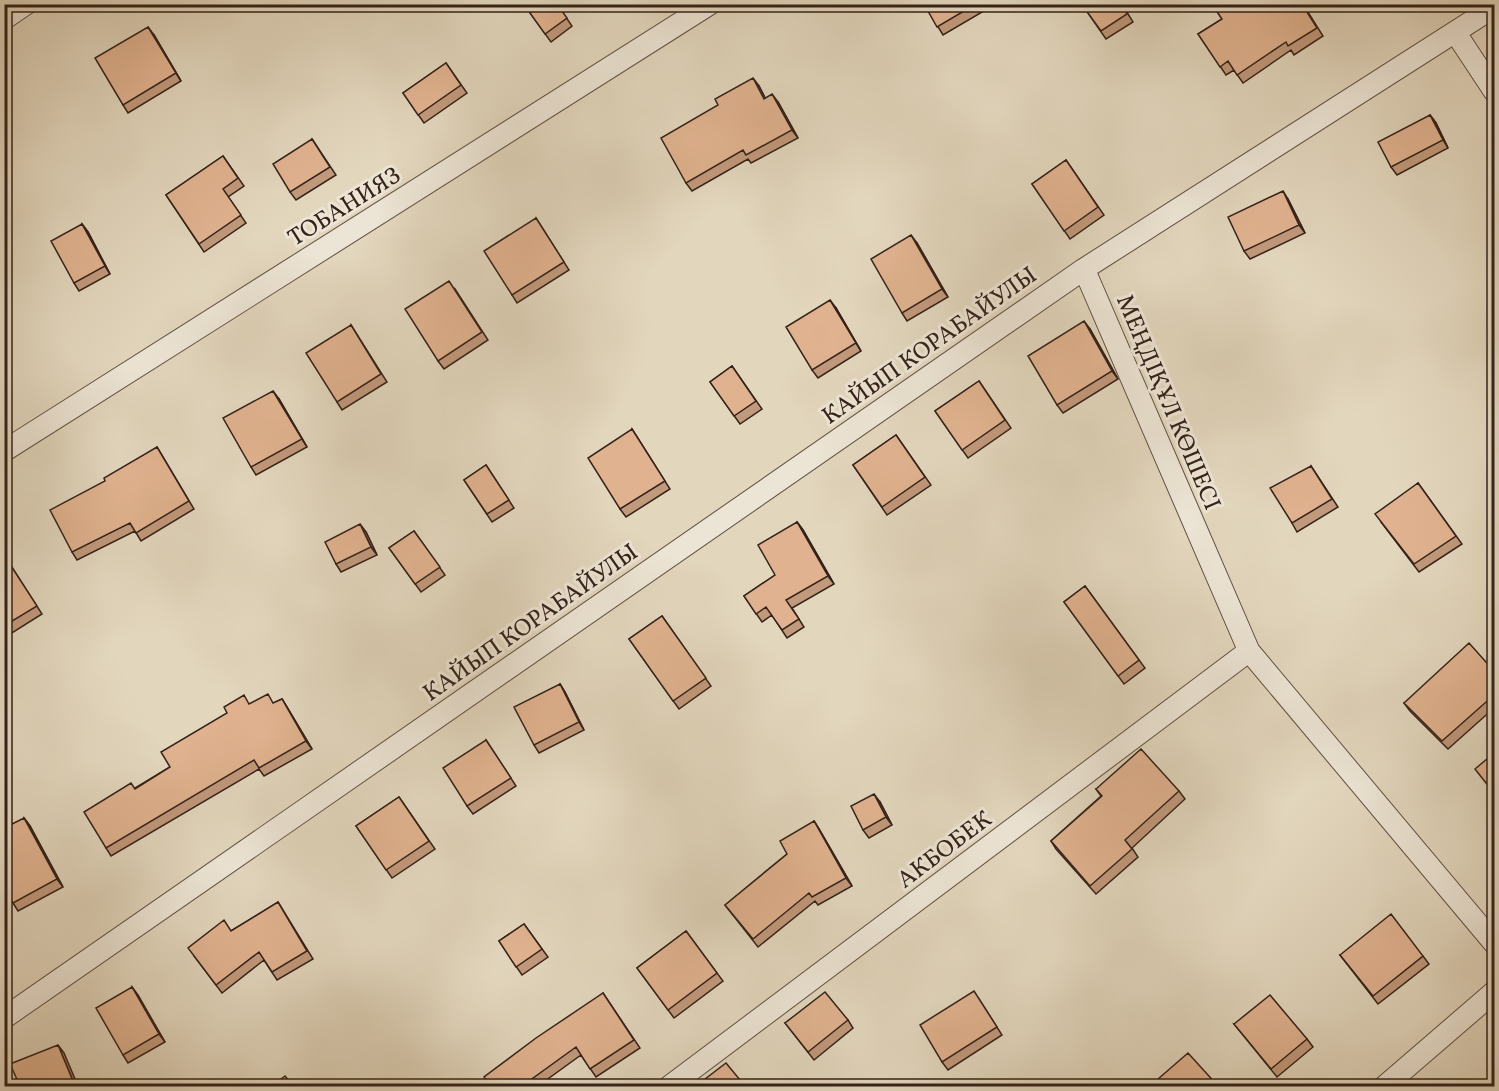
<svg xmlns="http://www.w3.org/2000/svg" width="1499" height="1091" viewBox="0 0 1499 1091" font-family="Vollkorn,serif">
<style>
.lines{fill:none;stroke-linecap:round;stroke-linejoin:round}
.minor-casing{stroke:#604f43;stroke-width:23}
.minor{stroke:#ece4d4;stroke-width:21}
.wall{fill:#c1997b;stroke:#35221a;stroke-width:1.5}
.shaded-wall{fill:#9d7d64;stroke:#35221a;stroke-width:1.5}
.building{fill:#e0b28f;stroke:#35221a;stroke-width:1.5}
.labels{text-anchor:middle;stroke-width:6;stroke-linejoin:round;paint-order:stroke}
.street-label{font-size:24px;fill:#35221a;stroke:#ece4d4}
</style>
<rect width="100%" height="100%" fill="#e2d6bd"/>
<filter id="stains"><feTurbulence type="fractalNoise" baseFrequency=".00333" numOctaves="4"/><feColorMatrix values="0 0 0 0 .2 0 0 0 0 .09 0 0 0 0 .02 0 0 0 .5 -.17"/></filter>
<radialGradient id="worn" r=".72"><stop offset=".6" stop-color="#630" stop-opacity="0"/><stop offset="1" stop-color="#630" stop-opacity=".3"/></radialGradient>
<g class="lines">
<g class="minor-casing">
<path id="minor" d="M4,19l22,-15
M1455,32l39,59
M1084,269l165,382 245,292
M4,451l706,-447
M4,1018l1080,-749 410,-262
M670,1086l579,-435
M1385,1086l109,-94"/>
</g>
<use href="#minor" class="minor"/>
</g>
<path class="wall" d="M557,4l15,22 -21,16 -21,-29z
M924,4h63l2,4 -46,27z
M1122,4l11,18 -27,17 -23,-33z
M1212,4h91l20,32 -29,19 -3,-5 -48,33 -9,-13 -8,5 -28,-41 24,-15z
M154,35l27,46 -53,32 -5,-8z
M446,63l21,30 -43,30 -21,-30z
M759,86l6,12 13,4 20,36 -47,25 -3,-4 -56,32 -6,-8z
M1430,115l6,8 12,25 -51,27 -6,-8z
M312,139l24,36 -40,25 -6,-8z
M223,156l21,30 -16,11 18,26 -42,29 -38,-57z
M1066,160l38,55 -34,24 -38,-55z
M1288,199l17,34 -55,26 -6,-8z
M536,218l33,52 -52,33 -5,-8z
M82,224l6,8 22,42 -31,17 -5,-8z
M917,243l31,54 -41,24 -5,-8z
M455,289l33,51 -44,29 -6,-8z
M836,308l25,43 -43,27 -6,-8z
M351,325l36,57 -45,28 -5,-8z
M1090,329l28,50 -55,34 -6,-8z
M4,350l5,7 -5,3z
M732,366l30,43 -22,15 -30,-42z
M979,381l32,47 -43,30 -33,-47z
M279,399l28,48 -51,28 -5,-8z
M632,429l38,60 -44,28 -6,-8z
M896,435l35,50 -44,30 -34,-50z
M157,447l37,62 -53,32 -6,-10 -58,29 -5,-8 33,-71z
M486,465l28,43 -22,14 -28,-42z
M1311,466l27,41 -41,25 -5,-9z
M1418,483l44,61 -43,28 -38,-50z
M797,522l6,8 31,54 -42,24 12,19 -17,11 -15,-23 -10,7 -18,-26 31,-21z
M414,531l31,44 -24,17 -32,-44z
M366,532l11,23 -36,17 -5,-8z
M4,555l38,59 -38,24z
M1085,586l60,82 -21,16 -60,-82z
M662,616l49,70 -32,23 -50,-70z
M1494,671v37l-46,41 -38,-38 -6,-8z
M560,684l5,8 19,38 -45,23 -5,-8z
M282,699l30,50 -48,27 -5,-7 -148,87 -5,-8 29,-60 35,-21 80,-63 24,-1z
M486,740l30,46 -43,28 -6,-8z
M1096,789l83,2 6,8 -53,49 6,9 -42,37 -40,-45 -5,-8 50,-45z
M399,797l36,52 -43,29 -36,-52z
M880,802l12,23 -23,13 -6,-8z
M24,818l6,8 33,61 -45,24 -5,-8z
M814,821l5,8 33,57 -34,19 -3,-4 -57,46 -33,-42 62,-51z
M278,902l35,57 -36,21 -13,-20 -42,33 -28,-37 37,-25z
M524,924l24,33 -26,18 -23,-34z
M686,931l37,50 -49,37 -37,-50z
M1340,955l83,1 6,8 -51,40z
M132,987l33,55 -37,21 -5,-8z
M603,993l37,55 -44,29 -15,-22 -43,31h-48z
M979,999l23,36 -54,35 -6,-8z
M848,1020l5,8 -39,32 -29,-37z
M1234,1024l73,15 6,8 -36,30z"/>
<path class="shaded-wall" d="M148,27l6,8 27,46 -5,-8z
M753,78l6,8 11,21 -6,-8z
M772,94l6,8 20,36 -6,-8z
M1430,115l6,8 12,25 -5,-8z
M1283,191l5,8 17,34 -6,-8z
M82,224l6,8 22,42 -5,-8z
M911,235l6,8 31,54 -6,-8z
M830,300l6,8 25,43 -5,-8z
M1084,321l6,8 28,50 -6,-8z
M273,391l6,8 28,48 -5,-8z
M797,522l6,8 31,54 -6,-8z
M360,524l6,8 11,23 -6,-8z
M560,684l5,8 19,38 -5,-8z
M282,699l5,8 25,42 -6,-8z
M874,794l6,8 12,23 -6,-8z
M24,818l6,8 33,61 -6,-8z
M814,821l5,8 33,57 -6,-8z
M132,987l6,8 27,47 -6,-8z
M58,1045l6,8 14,33h-3z"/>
<path class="building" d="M542,4h15l10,14 -22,16 -15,-21z
M924,4h52l-39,23z
M1085,4h36l6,10 -26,17 -18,-25z
M1212,4h90l15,24 -29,18 -2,-4 -49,33 -9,-14 -8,6 -22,-33 24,-15z
M148,27l28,46 -53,32 -28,-47z
M446,63l15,22 -43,30 -15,-22z
M753,78l11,21 8,-5 20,36 -46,25 -3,-5 -57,33 -25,-45 57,-33 -3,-6z
M1430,115l13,25 -52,27 -13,-25z
M312,139l18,28 -40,25 -17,-28z
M223,156l15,22 -15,11 18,26 -42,29 -33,-49z
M1066,160l32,47 -34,24 -32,-47z
M1283,191l16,34 -55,26 -16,-34z
M536,218l28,44 -52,33 -28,-44z
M82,224l23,42 -31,17 -23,-42z
M911,235l31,54 -40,24 -31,-54z
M449,281l33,51 -44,29 -33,-52z
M830,300l26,43 -44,27 -26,-43z
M1084,321l28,50 -55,34 -29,-49z
M351,325l30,49 -44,28 -31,-49z
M732,366l24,35 -22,15 -24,-34z
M979,381l26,39 -43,30 -27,-39z
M273,391l29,48 -51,28 -28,-49z
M632,429l33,52 -45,28 -32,-51z
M896,435l29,42 -43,30 -29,-42z
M157,447l32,54 -53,32 -6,-10 -58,29 -22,-42 55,-29 -1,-3z
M486,465l23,35 -22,14 -23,-34z
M1311,466l21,33 -40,24 -22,-35z
M1418,483l38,53 -42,28 -39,-50z
M797,522l31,54 -42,24 13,19 -17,11 -16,-23 -10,7 -12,-18 31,-21 -17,-30z
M360,524l11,23 -35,17 -11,-22z
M414,531l26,36 -25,17 -26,-36z
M4,555l33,51 -33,20z
M1085,586l54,74 -21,16 -54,-74z
M662,616l44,62 -33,23 -44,-62z
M1469,643l25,28v24l-52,46 -38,-38z
M560,684l19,38 -45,23 -20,-38z
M268,694l5,9 9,-4 24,42 -47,27 -5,-8 -148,88 -22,-36 47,-29 4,6 35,-22 -9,-15 66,-39 -3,-6 20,-12 5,9z
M486,740l25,38 -44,28 -24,-38z
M1141,749l38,42 -54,49 7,9 -42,37 -39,-45 51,-45 -6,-7z
M1494,753v40l-19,-24z
M874,794l12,23 -23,13 -12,-24z
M399,797l30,44 -43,29 -30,-44z
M24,818l33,61 -44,24 -9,-15v-60z
M814,821l32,57 -34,19 -3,-4 -56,46 -28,-34 62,-51 -7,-13z
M278,902l29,49 -35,21 -13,-20 -43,33 -28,-37 36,-28 7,11z
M1391,914l32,42 -50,40 -33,-41z
M524,924l18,25 -26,18 -17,-26z
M686,931l31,42 -49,37 -31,-42z
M132,987l27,47 -36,21 -27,-47z
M974,991l23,36 -55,35 -22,-37z
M825,992l23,28 -40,32 -23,-29z
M603,993l31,47 -44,29 -14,-22 -54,39h-31l-7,-9 52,-39z
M1270,995l37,44 -36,30 -37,-45z
M58,1045l17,41h-55l-10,-22z
M1188,1053l30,33h-68z
M726,1063l19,23h-49z
M285,1076l8,10h-21z"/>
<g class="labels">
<g class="street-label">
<text transform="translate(344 206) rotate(-32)" y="8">ТОБАНИЯЗ</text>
<text transform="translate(929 345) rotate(-35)" y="8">КАЙЫП КОРАБАЙУЛЫ</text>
<text transform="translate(1169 402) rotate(67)" y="8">МЕҢДІҚҰЛ КӨШЕСІ</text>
<text transform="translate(530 622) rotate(-35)" y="8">КАЙЫП КОРАБАЙУЛЫ</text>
<text transform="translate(944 849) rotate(-37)" y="8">АКБОБЕК</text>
</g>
</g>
<rect width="1499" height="1091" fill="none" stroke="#e2d6bd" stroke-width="24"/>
<rect x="6" y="6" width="1487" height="1079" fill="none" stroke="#35221a" stroke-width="3"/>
<rect x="12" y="12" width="1475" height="1067" fill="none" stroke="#35221a" stroke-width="1.5"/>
<rect width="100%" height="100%" filter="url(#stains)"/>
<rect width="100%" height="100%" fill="url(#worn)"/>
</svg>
